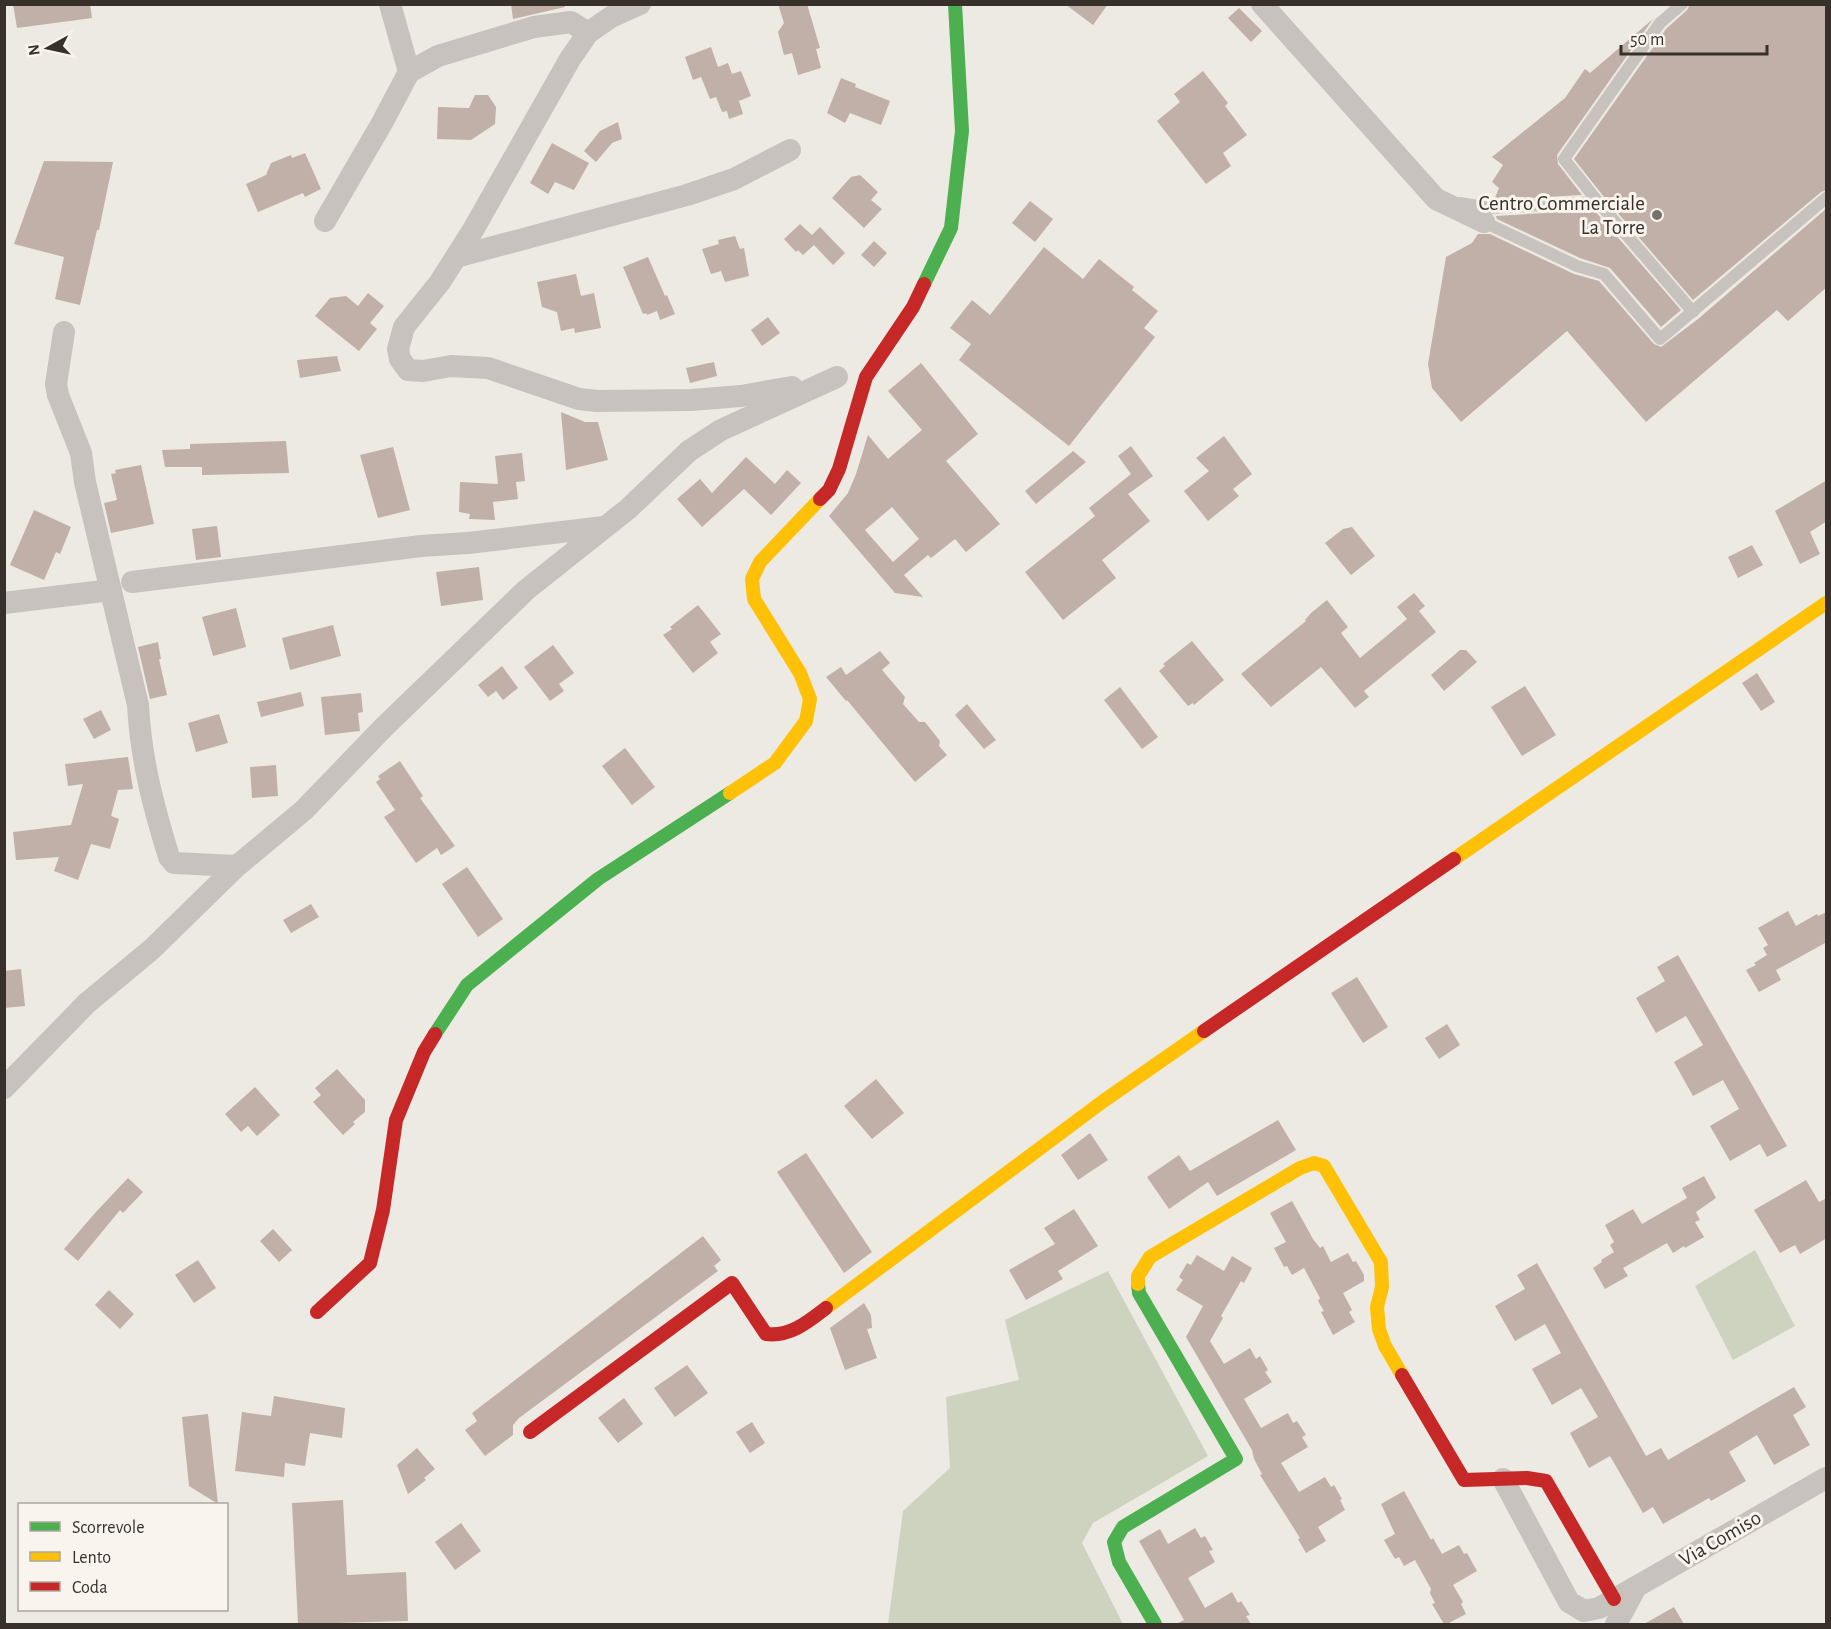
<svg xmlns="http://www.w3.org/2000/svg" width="1831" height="1629" viewBox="0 0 1831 1629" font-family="'Alegreya Sans',sans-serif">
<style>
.green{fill:#cdd3bf}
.building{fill:#c0b0a7;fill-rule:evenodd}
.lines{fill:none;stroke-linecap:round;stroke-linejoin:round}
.lane{stroke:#c7c2bd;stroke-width:12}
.street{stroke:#c7c2bd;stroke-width:22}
.fast{stroke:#4caf50;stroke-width:14}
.slow{stroke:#ffc107;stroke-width:14}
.jam{stroke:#c62828;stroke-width:14}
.poi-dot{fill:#77716c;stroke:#f9f4ed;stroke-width:2}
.labels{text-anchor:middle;stroke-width:6;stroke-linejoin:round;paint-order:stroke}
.poi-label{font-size:21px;fill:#38302b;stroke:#f9f4ed;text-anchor:end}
.street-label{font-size:21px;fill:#38302b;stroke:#f9f4ed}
</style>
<rect width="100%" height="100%" fill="#edeae4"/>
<path class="green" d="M1755,1250l40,76 -62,34 -38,-74z
M1108,1271l100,185 -115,67 -11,20 41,81h-235l15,-113 47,-43 -4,-71 73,-17 -14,-60z"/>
<path class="building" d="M13,4h77l2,14 -75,10z
M511,4h53l1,3 -52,12z
M778,4h29l13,44 -4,1 5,19 -23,7 -6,-22 -8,2 -6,-23 6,-9z
M1065,4h43l-15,21z
M1690,4h137v186l-6,2 -128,108 -89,-103 -30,-38 92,-130 21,-19z
M1239,8l23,23 -11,11 -23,-24z
M1653,19l-96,136 1,9 24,31 -88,5 5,-12 -7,-6 11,-17 -11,-8 73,-59 20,-29 5,4z
M711,47l7,20 10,-4 4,11 9,-3 10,25 -12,5 4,13 -14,5 -2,-8 -5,1 -6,-15 -6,2 -9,-22 -8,3 -8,-23z
M1203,71l25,32 -3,3 22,29 -24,18 8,13 -25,18 -49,-63 23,-19 -6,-8z
M841,78l15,6 -1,3 35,14 -9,24 -31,-12 -5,10 -18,-10z
M475,95h13l8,12 -1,17 -24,16 -34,-1 1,-32 31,1z
M618,122l4,17 -10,4 -16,19 -12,-11 16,-20z
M552,143l37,20 -15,27 -19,-8 -7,12 -18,-11z
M305,153l16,36 -16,8 -2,-4 -45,19 -12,-28 20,-9 5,-12 20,-8 1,3z
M44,161l69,1 -14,68h-2l-17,75 -25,-6 9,-42 -50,-13z
M860,175l18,17 -7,8 11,9 -18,19 -32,-30 19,-21z
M1030,201l23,18 -18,23 -23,-19z
M1827,208v79l-39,34 -11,-11 -131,112 -79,-91 -106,91 -29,-34 -4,-24 18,-107 26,-14 6,-9h12l84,40 25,7 55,63 7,3 37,-28z
M1594,210l87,100 -20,17 -51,-59 -30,-10 -83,-39 -1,-3z
M800,224l12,11 8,-8 25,26 -12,12 -19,-20 -11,10 -5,-5 -2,2 -12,-13z
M735,236l5,13 4,-1 5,28 -24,6 -4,-11 -10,3 -9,-25 17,-5 -1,-4z
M874,241l13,12 -13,14 -13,-12z
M1044,247l39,32 16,-20 35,28 -2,3 26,21 -14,17 11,9 -86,109 -110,-86 12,-16 -21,-16 22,-28 18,15z
M648,257l17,39 2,-1 8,19 -15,6 -3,-9 -10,4 -1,-2 -3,1 -20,-47z
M576,274l5,22 13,-3 7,35 -26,5 -1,-5 -13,3 -4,-19 -15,-5 -5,-25z
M368,293l16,13 -14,17 7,6 -18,22 -44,-35 15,-18 16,-2 12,10z
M768,317l12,16 -18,13 -11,-16z
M337,356l4,15 -41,7 -3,-18z
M714,362l3,14 -27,7 -4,-15z
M921,363l57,71 -32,27 54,63 -34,28 -11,-13 -24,19 -3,-3 -24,20 19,22 -28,-4 -66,-77 19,-23 8,-19 12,-39 20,24 34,-29 -34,-39zM892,507l27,32 -26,23 -28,-32z
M561,412l24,10h13l10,38 -42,10z
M1224,436l28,38 -19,15 6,7 -31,25 -24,-30 25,-20 -13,-13z
M286,441l3,32 -87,2v-8h-37l-3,-17 28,-1v-5z
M1131,446l22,30 -25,18 22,27 -48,39 14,18 -53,42 -38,-48 70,-56 -6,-8 42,-34 -13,-18z
M393,447l17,63 -32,8 -18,-63z
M1073,451l13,11 -50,42 -11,-13z
M522,453l3,28 -9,1 2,17 -25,3 2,18 -26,-1 1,-5 -11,-2 1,-30 38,2 -3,-28z
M746,457l29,27 12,-14 14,13 -30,32 -27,-26 -42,38 -25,-28 23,-20 12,14z
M141,465l13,59 -43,9 -7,-30 13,-3 -6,-26 5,-1 -1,-3z
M1827,480v41l-17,11 10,22 -20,10 -25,-53z
M34,510l37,17 -11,27 -4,-2 -12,28 -34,-15z
M217,526l4,31 -25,3 -4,-31z
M1352,527l23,29 -24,19 -26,-32 18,-14z
M1752,545l11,20 -25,13 -10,-21z
M479,567l4,33 -42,6 -5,-34z
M1414,593l11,13 -6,5 17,21 -72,59 5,6 -14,11 -34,-41 -50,40 -30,-33 65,-53 -1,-1 6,-7 16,-13 21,27 -7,6 19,25 47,-39 -10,-12z
M698,605l23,29 -11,8 8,11 -25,20 -30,-38 9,-6 -2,-2z
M236,608l10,39 -33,9 -11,-39z
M333,625l8,31 -51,14 -8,-32z
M1192,641l32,39 -30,25 -1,-2 -5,3 -29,-35 6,-5 -2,-2z
M158,642l3,17h-2l8,36 -17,4 -12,-52z
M553,645l21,28 -15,11 5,7 -14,10 -26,-34z
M1460,650h6l11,12 -33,29 -13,-16z
M880,651l10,12 -8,7 23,27 -2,7 16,18h6l15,19 -1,5 8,9 -32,27 -68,-82 -1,1 -20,-24 15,-10 5,8z
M502,666l16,22 -15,12 -7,-9 -8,6 -10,-12z
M1757,673l18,29 -14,9 -19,-28z
M1525,686l31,49 -34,21 -31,-49z
M1120,687l38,50 -16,12 -38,-49z
M301,692l3,14 -43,11 -4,-15z
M361,693l2,19 -5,1 2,18 -35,4 -4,-38z
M967,704l29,36 -12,9 -29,-34z
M101,710l10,20 -17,9 -11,-20z
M219,714l9,29 -32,9 -8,-29z
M625,748l30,39 -23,18 -30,-39z
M128,757l5,32 -15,1 -7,26 8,3 -9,30 -19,-5 -13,36 -24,-9 5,-14 -43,3 -3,-28 58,-7 12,-41 -15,2 -3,-22z
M400,761l23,35 -3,2 35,48 -14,9 -4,-7 -21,15 -32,-46 11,-7 -19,-28 4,-3 -2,-3z
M276,765l2,31 -26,2 -2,-31z
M467,867l36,52 -25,18 -36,-53z
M311,904l8,13 -28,16 -8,-13z
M1788,911l8,15 21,-12 1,2 9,-4v30l-51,28 5,10 -22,12 -13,-22 10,-5 -2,-2 13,-8 -4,-7 5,-3 -10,-17z
M1678,955l109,191 -20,11 -7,-13 -30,17 -20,-35 29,-17 -16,-29 -30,16 -19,-34 29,-17 -17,-29 -30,17 -20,-35 29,-17 -8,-14z
M21,969l4,37 -21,2v-37z
M1357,977l31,50 -25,16 -32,-50z
M1447,1024l13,21 -21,14 -14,-21z
M337,1069l28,31v12l-12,10 2,2 -12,11 -30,-33 8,-7 -6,-7z
M876,1079l28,34 -32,26 -28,-33z
M255,1087l25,28 -23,21 -9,-10 -7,6 -16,-18z
M1278,1120l18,30 -79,46 -9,-14 -39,27 -22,-32 32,-22 11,16z
M1090,1133l18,27 -30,20 -17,-25z
M806,1153l66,99 -28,21 -67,-101z
M1704,1176l12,22 -20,14 4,8 -5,2 9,15 -19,11 -1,-2 -11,7 -6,-10 -44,25 5,8 -23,13 -12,-21 9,-6 -1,-2 13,-8 -4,-7 4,-3 -9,-17 28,-16 9,15 45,-26 -5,-10z
M128,1178l15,14 -20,21 -3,-3 -42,51 -14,-12 31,-36z
M1806,1180l13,22 8,-4v40l-27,16 -5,-9 -15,8 -26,-43z
M1292,1201l21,38 7,9 3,-2 8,16 17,-9 5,9 3,-1 8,14v6l-21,12 9,17 -3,2 6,10 -22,13 -12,-23 3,-1 -6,-10 2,-3 -16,-30 -12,7 -5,-9 -3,1 -10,-19 12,-6 -16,-29z
M1074,1209l24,37 -40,25 5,8 -37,21 -17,-30 46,-26 -11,-16z
M273,1229l19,21 -13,12 -19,-21z
M703,1236l18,24 -7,6 4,5 -199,147 -6,7v10l-28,21 -20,-26 12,-9 -5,-8z
M1197,1255l27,16 8,-15 20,12 -8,15 -3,-2 -20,35 2,2 -13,23 14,23 26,-16 6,11 4,-3 8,14 -3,2 7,10 -28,17 17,29 27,-15 5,10 4,-2 9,14 -4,2 6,10 -27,16 18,29 26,-15 6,10 3,-2 8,14 -2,1 5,10 -27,17 8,14 -20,12 -8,-14 2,-1 -40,-63 2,-1 -8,-15 -2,-9 -66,-113 17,-31 -27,-16 7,-10 -4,-3 8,-14 4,2z
M198,1260l18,28 -22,15 -19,-28z
M1537,1263l109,193 15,-8 7,12 126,-73 12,20 -13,8 17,30 -36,20 -17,-30 -28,17 17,29 -35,20 -2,-3 -46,26 -10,-17 -10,6 -33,-57 -21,12 -19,-35 28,-16 -17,-29 -29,17 -20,-36 29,-16 -16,-29 -30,17 -20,-35 30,-17 -8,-14z
M109,1290l25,24 -14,15 -25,-24z
M864,1303l7,12 1,13 -5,1 10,29 -32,12 -15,-42z
M687,1365l21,28 -33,24 -21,-29z
M274,1396l71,12 -3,30 -32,-5 -5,33 -20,-3 -1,14 -49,-6 7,-59 29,4z
M624,1398l19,26 -25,19 -20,-25z
M208,1414l10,90 -29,-18 -7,-69z
M752,1422l13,21 -15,10 -14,-21z
M417,1448l18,21 -11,9 2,2 -18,14 -11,-29z
M1404,1491l27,49 2,-2 9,16 17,-9 5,9 3,-1 10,18 -24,14 10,17 -2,2 5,10 -19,10h-3l-12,-20 3,-1 -5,-10 1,-4 -16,-29 -11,6 -5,-9 -4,2 -11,-19 11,-6 -14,-30z
M343,1500l4,75 59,-3 2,49 -110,3 -6,-121z
M461,1523l20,28 -26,19 -20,-28z
M1195,1528l6,10 4,-2 8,14 -4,1 6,11 -27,16 17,30 27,-16 6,11 3,-2 9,14 -4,1 5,8h-75l8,-4 -45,-79 21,-12 8,15z
M1674,1607l10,17h-40z"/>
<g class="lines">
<path class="lane" d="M1598,202l95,110
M1460,203l30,5 108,-6 -34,-43 96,-136 22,-19
M1484,222l93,44 27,8 56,65 166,-141"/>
<path class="street" d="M390,4l19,68 29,-16 96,-29 37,-5 17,11
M640,4l-29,13 -23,16 -18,26 -97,171 -33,52 -36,45 -6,22 2,10 8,11 15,1 28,-5 37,2 91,31 18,2 94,-1 50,-4 51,-9
M1262,4l174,195 48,23
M325,221l57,-98 27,-51
M456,257l231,-62 47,-16 56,-29
M64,332l-8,52 2,11 23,58 4,29 53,223c3,55 15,100 31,152l5,6 63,3
M132,582l289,-36 47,-3 136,-16
M4,603l107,-13
M4,1088l83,-85 65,-54 85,-83 67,-56 80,-83 142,-137 102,-81 61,-58 32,-21 116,-53
M1503,1479l66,123 15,9 15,-3 227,-130
M1616,1624l20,-37"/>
<path class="fast" d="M924,284l27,-56 11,-97 -7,-127
M435,1034l32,-49 131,-106 132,-86
M1138,1284l1,9 97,166 -113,68 -9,15 5,20 36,62"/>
<path class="slow" d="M730,793l45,-30 31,-42 4,-22 -10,-26 -46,-74 -2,-20 8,-17 60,-63
M1454,859l372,-256
M1138,1284v-8l12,-19 150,-89 14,-5 10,3 57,96 1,25 -5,20 2,22 6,17 17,29
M826,1308l276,-206 102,-71"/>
<path class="jam" d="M820,499l9,-9 10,-21 27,-92 47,-70 11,-23
M1204,1031l250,-172
M317,1312l53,-49 13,-53 13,-90 28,-68 11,-18
M1402,1375l62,105 63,-2 19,3 68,118
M530,1432l202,-149 34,51c24,3 42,-12 60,-26"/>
</g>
<circle class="poi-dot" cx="1657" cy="215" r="6"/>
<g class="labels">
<g class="poi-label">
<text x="1645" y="210">Centro Commerciale<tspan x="1645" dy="24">La Torre</tspan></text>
</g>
<g class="street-label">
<text transform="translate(1720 1538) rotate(-30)" y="7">Via Comiso</text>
</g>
</g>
<rect width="1831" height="1629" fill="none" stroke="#38302b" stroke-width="12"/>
<rect x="18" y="1503" width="210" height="108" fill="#f9f4ed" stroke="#aca69f" stroke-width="1.5"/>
<rect x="30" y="1522" width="30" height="9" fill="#4caf50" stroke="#aca69f" stroke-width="1.5"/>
<text x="72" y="1533" font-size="18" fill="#38302b">Scorrevole</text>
<rect x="30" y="1552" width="30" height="9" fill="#ffc107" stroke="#aca69f" stroke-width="1.5"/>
<text x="72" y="1563" font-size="18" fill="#38302b">Lento</text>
<rect x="30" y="1582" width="30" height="9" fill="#c62828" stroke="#aca69f" stroke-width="1.5"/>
<text x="72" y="1593" font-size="18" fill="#38302b">Coda</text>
<g transform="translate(48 48) rotate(262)" stroke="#f9f4ed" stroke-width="4.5" paint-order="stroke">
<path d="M0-4.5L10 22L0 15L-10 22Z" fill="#38302b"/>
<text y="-9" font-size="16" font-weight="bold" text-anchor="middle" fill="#38302b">N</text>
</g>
<path d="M1621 45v9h146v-9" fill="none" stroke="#38302b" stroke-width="3"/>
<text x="1630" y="45" font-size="18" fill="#38302b" stroke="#f9f4ed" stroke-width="4.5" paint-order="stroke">50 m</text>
</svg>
